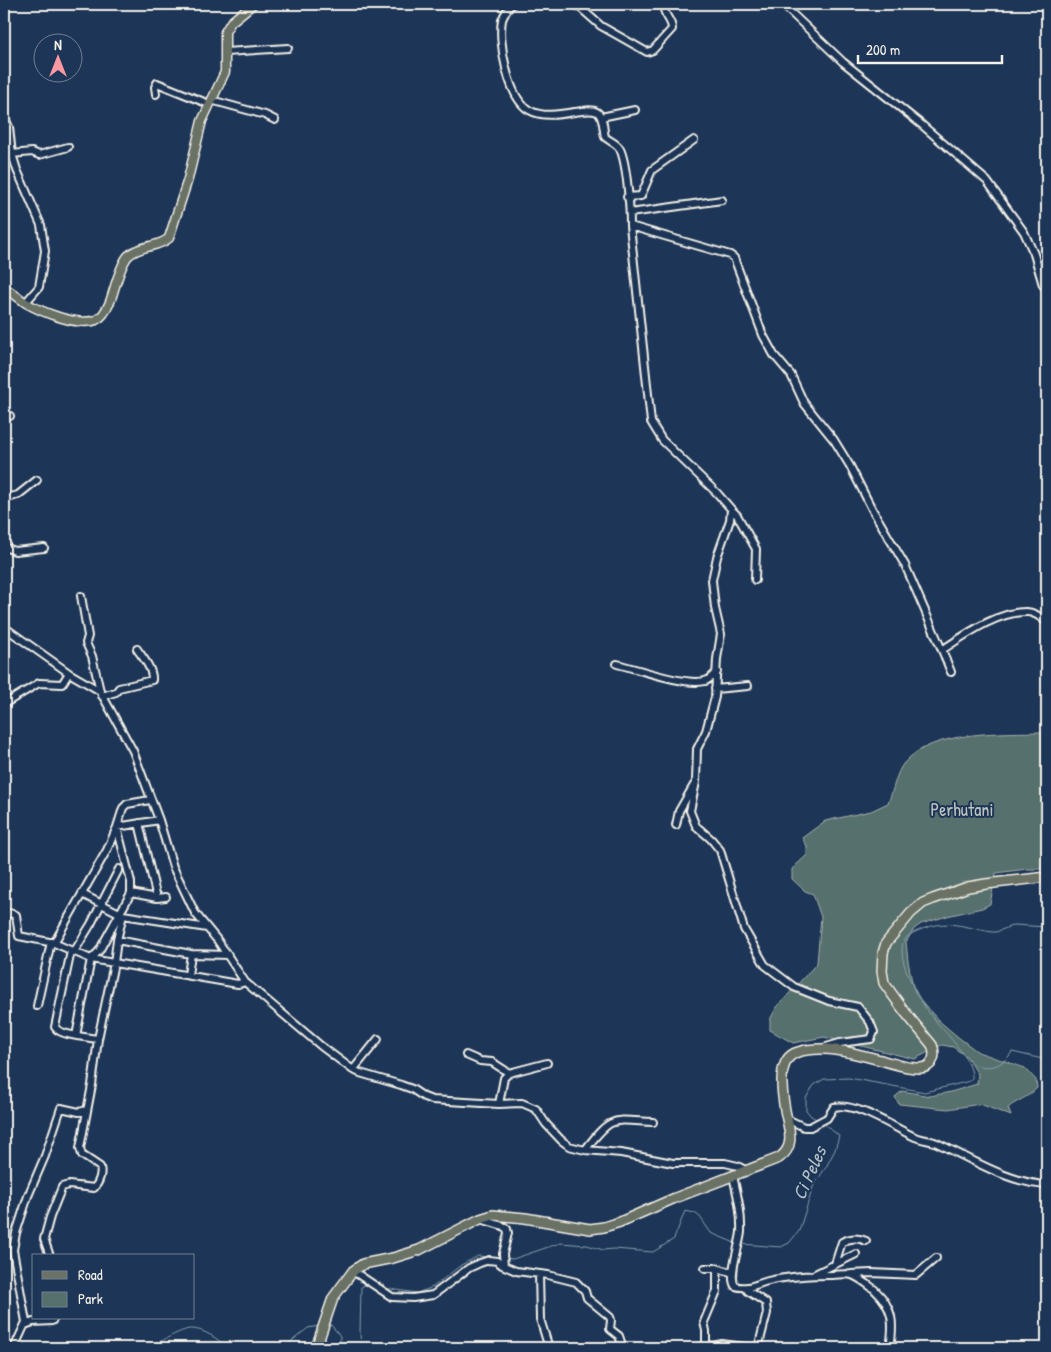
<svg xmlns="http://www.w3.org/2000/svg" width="1051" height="1352" viewBox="0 0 1051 1352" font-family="'Patrick Hand',sans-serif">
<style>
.green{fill:#56706d;stroke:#a5b0aa}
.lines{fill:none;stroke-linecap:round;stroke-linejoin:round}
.stream{stroke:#87a0ac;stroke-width:1}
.minor-casing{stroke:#f4f1e8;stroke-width:10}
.major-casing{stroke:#f4f1e8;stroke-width:11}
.highway-casing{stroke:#f4f1e8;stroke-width:12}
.minor{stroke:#1d3557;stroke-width:6}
.major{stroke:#6b7165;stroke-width:8}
.highway{stroke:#6b7165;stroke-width:9}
.labels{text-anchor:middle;stroke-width:4;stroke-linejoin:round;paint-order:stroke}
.park-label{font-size:18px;fill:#bdc4bd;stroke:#1d3557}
.water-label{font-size:19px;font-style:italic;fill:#b4c2c5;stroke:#1d3557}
</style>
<rect width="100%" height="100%" fill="#1d3557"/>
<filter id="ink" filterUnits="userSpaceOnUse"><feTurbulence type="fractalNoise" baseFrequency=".02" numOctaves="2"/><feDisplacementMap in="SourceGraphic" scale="10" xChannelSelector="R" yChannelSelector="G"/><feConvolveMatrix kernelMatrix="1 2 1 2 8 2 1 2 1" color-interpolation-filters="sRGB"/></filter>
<g filter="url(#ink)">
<path class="green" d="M1047,729v140h-20l-31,4 -6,31 -8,4 -35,8 -26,8 -7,5 -8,13 2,19 5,26 4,9 21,24 20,17 20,15 47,16 11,12 1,8c-9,10 -20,12 -29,20l3,8 -31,-12 -32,5 -49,-5 -4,-7 7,-6 28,5 21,-4 26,-8 1,-10 -11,-17 -14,-10 -11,-2 -27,14 -91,-22 -31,6 -23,-13v-10l6,-12 41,-45 4,-46 -8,-23 -8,-3 -13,-12v-10l15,-14v-9l-5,-8 23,-17 46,-10 17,-8c5,-11 8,-31 16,-40 28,-33 99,-30 140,-31z"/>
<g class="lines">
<path class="stream" d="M970,1063c18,7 31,5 42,-11l35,8
M818,1120l-7,-4 -5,-6v-12l8,-13 10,-6 25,-1 76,14 45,-11 2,-3c2,-21 -37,-54 -48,-72 -9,-16 -36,-60 -13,-72 34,-17 47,-8 81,-2h4l18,-7 33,2
M741,1244l40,3 8,-4 10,-12 14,-44 13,-20 9,-17 4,-14 -16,-13
M506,1258l7,1 47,-16 27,2 16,5 11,-1 39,3 21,-13 11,-28 10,2 5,4 11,16 24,10
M384,1288l33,5 16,-6 28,-22 17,-9 24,2
M328,1325h3l9,11v12
M132,1348c9,-5 18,-3 27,-6 9,-4 20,-11 30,-13 14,-1 29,10 39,19
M283,1348l25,-20 11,-2
M361,1348l-1,-15 1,-46 6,-3"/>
<g class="minor-casing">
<path id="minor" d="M512,4c-4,4 -8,11 -10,16 -4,22 6,78 27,90 23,13 56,-5 68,2 7,4 6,18 8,25 4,4 12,6 15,12 7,15 10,59 10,77l100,29 4,3 29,77 11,20 17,20 13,28 30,37 16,26 22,43 33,56 37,85c23,-15 56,-39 85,-38 7,0 15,6 20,10
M576,4l25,22 46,26 6,-2 19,-21c0,-10 -10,-14 -8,-25
M782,4l61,58 79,63 65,56 37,51 10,22 9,31 4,5
M225,52l63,-4
M156,94l-1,-7 2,-4 52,21
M211,100l54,15 10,5
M4,116l5,11 3,27 5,16 24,55 4,26 -6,36 -13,15
M601,117l34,-7
M12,154l20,-2 7,3 29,-8
M627,197l14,-1 11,-26 42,-30
M630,213l92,-13
M630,226l21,196 11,18 55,53 14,16 -1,11 -13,37 -5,23 3,28 6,26 -4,25 -2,38 -9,34 -9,18 -1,33 -6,29 6,15 15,13 9,11 24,79 21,36 29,22 35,14 29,6 12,15 4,10 -3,7 -31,4 -17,5
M4,416h6
M4,499l14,-4 19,-15
M731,509l6,6 19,34 -1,31
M4,547l11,4 29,-3
M81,596l7,40 -2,7 6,13 8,35
M4,627l65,46 31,18 33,60 26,69 14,47 22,46 23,28 27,41 76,64 32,24 7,3 41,12 11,4 12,8 8,3 67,4 23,-1 14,6 10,15 15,16 8,6 16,4 36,3 52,10h52l13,3 9,5
M942,650l9,22
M617,664c21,5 68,22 88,17 5,-1 8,-6 12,-9
M715,689l33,-3
M102,696l14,-4 3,-4 33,-8c1,-11 -9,-22 -15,-31
M4,704l35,-21 23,1 7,-11
M159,820l-42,7 14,55v11l26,5 9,-1
M139,823l18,75
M676,825l3,-14 15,-26
M82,894l41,21 84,13
M4,915l5,-2 7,2 3,21 35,7 53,-93 10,-23 6,-19 4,-4 23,-4
M117,940l6,-25
M54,943l37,16 8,-8 32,-58
M71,951l-16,76c5,9 32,10 43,12l16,-76 -23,-4 -15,77
M74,952l17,-28 28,-55
M228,955l-37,-1 -74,-14 -3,23 124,21 7,-2
M188,975l3,-21
M37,1006l14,-64
M466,1055l14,6 12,1 17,11
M353,1070l25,-31
M499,1104l5,-26 5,-5 38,-10
M787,1119l17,8h6l17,-9 7,-11c23,-5 60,21 81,30 7,3 15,3 22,6 34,16 72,40 110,42
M585,1150c27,-35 26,-30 68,-28
M733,1176c4,18 9,37 8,56 -1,13 -13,43 -6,54 13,4 21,-2 33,-5 21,-5 43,-6 65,-6 6,0 13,-2 19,0 8,3 15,9 22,14 20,19 20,34 16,59
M480,1219l23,7 4,3 1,4 -5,21 1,12
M50,1256l-6,-17 6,-22 12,-30 7,-2 25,3c5,-5 8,-14 6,-21l-18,-12 -2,-7 12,-63 6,-46
M835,1264l7,-22c8,-4 16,-5 24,-1
M705,1268h12l16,5
M353,1271l39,26 21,1 20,-3 36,-27 11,-5 9,-3 8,1 5,4 14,6 32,4 28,7 9,9 2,7 23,19 1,3 -1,9 9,7 4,12
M539,1274l1,45 9,29
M815,1274l41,-20
M851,1274l20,-1 45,2 20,-17
M746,1288l2,3 18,12 1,10 -9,35
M25,1325l8,-3 19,-1 2,-3
M706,1344v-13l-2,-9 13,-31v-23
M14,1348l12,-26 -13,-72 3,-17 12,-37 17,-40 16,-48 18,4 8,-2
M702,1348l4,-4 6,2 10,-2 30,4"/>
</g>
<g class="major-casing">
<path id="major" d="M4,288c8,4 15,10 22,15 16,9 52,24 70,17 7,-3 11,-11 14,-18 4,-11 10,-37 18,-46 11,-11 30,-8 41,-18l19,-59 14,-58 23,-49v-40l6,-10 22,-18"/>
</g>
<g class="highway-casing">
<path id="highway" d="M316,1348l17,-50 20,-27 10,-7 30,-6 26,-8 61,-31 13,-4 32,3 65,11 14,-2 16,-5 55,-24 104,-40c18,-12 9,-31 6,-48 -3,-17 -9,-52 13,-58 27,-8 60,2 86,9 11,3 25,8 37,7 13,-1 15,-14 11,-23l-27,-33 -21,-29 -2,-12 1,-18 3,-10 25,-30 12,-10 10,-4 35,-12 18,-3 61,-7"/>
</g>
<use href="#minor" class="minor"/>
<use href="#major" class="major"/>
<use href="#highway" class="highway"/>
</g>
</g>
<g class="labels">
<g class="park-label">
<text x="962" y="816">Perhutani</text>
</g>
<g class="water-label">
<text transform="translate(809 1173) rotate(-66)" y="7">Ci Peles</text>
</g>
</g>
<rect width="1051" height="1352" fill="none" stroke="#1d3557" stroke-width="20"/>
<rect x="10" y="10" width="1031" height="1332" fill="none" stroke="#f4f1e8" stroke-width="2" filter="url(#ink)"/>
<rect x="32" y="1254" width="162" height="65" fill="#1d3557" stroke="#738091"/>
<rect x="42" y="1271" width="25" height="8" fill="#6b7165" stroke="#738091"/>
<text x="78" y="1280" font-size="15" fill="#f4f1e8">Road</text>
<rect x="42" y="1292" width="25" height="15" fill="#56706d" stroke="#738091"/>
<text x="78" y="1304" font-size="15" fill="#f4f1e8">Park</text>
<g transform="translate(58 58)"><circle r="24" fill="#1d3557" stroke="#738091"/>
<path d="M0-4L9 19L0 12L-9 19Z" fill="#ff9aa2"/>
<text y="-8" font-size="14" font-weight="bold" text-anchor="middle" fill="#f4f1e8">N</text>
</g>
<path d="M858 55v8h144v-8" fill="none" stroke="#f4f1e8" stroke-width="2.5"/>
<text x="866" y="55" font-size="15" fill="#f4f1e8" stroke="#1d3557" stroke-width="4" paint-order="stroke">200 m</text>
</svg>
